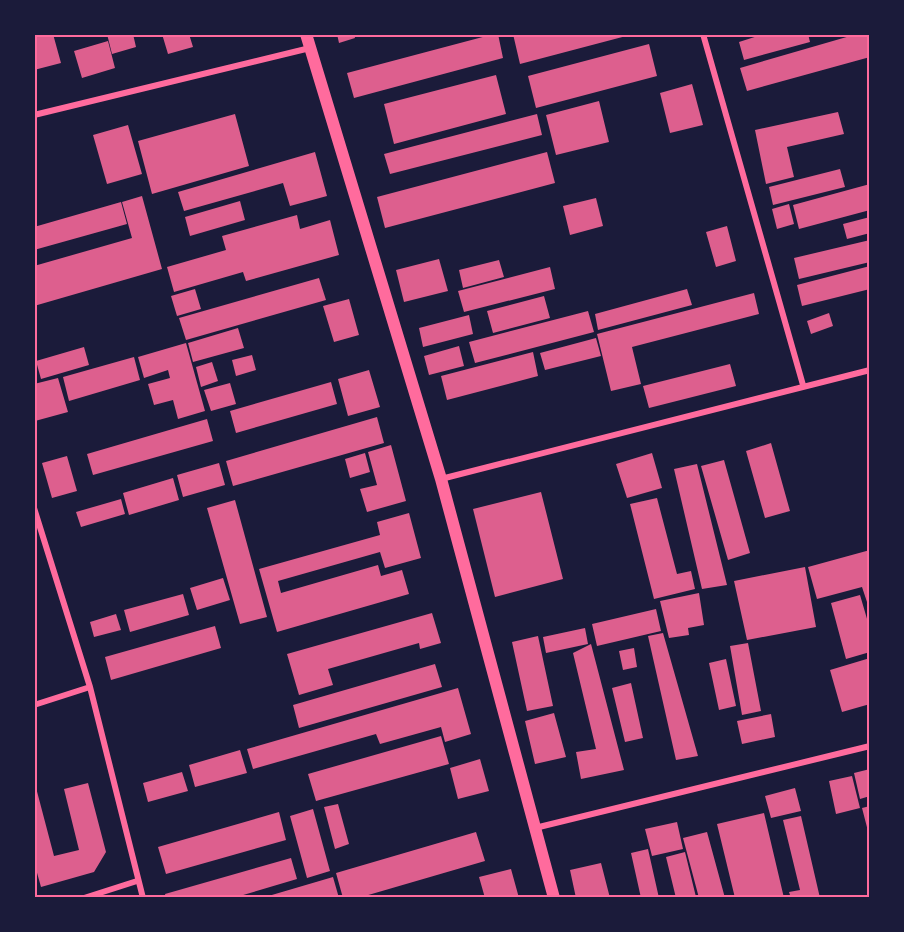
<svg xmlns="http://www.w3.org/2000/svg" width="904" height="932" viewBox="0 0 904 932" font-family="'Work Sans',sans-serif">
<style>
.building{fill:#dd5f8e}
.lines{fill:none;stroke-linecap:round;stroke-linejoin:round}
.minor{stroke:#ff6b9d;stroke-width:6}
.secondary{stroke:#ff6b9d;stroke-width:12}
.neatline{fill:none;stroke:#ff6b9d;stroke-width:2}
</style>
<rect width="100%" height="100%" fill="#1b1b3a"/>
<path class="building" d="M34,34h19l8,29 -27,7z
M107,34h26l3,13 -24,7z
M162,34h27l4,13 -25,7z
M337,34h17l1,4 -16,5z
M494,34h4l5,24 -149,40 -7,-25z
M513,34h117v1l-110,29z
M764,34h44l2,8 -66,18 -5,-18z
M857,34h13v23l-123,34 -7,-23z
M108,41l7,27 -33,10 -8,-27z
M649,44l8,32 -121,32 -8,-32z
M496,75l10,39 -112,30 -10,-40z
M692,84l11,41 -33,8 -10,-40z
M599,101l10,41 -53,13 -10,-40z
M838,112l6,22 -57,13 7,30 -28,7 -11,-54z
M235,114l14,52 -97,28 -14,-53z
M537,114l5,21 -152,39 -6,-20z
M128,125l14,49 -35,10 -14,-49z
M315,152l12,44 -37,10 -7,-23 -99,28 -6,-19z
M547,152l8,31 -170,45 -8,-31z
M840,169l5,18 -72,18 -4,-18z
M870,184v26l-71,19 -6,-24z
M142,196l20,73 -128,37v-40l98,-28 -10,-36z
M596,198l7,28 -33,9 -7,-29z
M240,201l5,19 -55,16 -5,-19z
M121,202l6,22 -93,26v-23z
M789,204l5,20 -17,5 -5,-20z
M297,215l3,14 30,-9 9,35 -93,26 -3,-9 -69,20 -7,-25 59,-17 -4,-14z
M870,217v16l-23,6 -4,-15z
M727,226l9,35 -20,6 -10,-35z
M870,240v22l-71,17 -5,-21z
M439,259l9,32 -44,11 -8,-32z
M499,260l5,17 -41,11 -4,-18z
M870,266v23l-68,17 -5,-21z
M550,267l5,22 -91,23 -6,-21z
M319,278l7,22 -140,40 -7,-22z
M195,289l6,20 -24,7 -6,-20z
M687,289l5,16 -94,25 -3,-16z
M754,293l5,21 -127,33 9,37 -30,7 -14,-57z
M544,296l6,22 -57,15 -6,-22z
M349,299l10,36 -25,7 -11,-36z
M588,311l6,21 -119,31 -6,-21z
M829,313l4,13 -22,8 -4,-13z
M469,315l4,19 -50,13 -4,-19z
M238,328l6,20 -51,14 -5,-19z
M596,338l5,18 -56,14 -5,-17z
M186,343l19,68 -27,8 -5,-19 -19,5 -6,-21 22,-6 -2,-8 -24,8 -6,-21z
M459,346l5,20 -35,9 -5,-19z
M84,347l5,18 -48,14 -5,-18z
M533,352l5,24 -91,24 -6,-24z
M252,355l4,15 -20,6 -4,-16z
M134,357l6,23 -71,21 -6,-24z
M212,362l6,19 -17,6 -5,-20z
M730,364l6,22 -87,22 -6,-22z
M369,370l11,37 -32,9 -10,-37z
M58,378l10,34 -33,9 -1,-37z
M331,382l6,22 -101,29 -6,-22z
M230,383l6,21 -25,7 -7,-21z
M377,417l7,26 -151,43 -7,-25z
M207,419l6,22 -120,34 -6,-21z
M771,443l19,68 -25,7 -19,-67z
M391,445l15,56 -39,11 -7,-23 17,-4 -9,-33z
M365,453l5,19 -20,6 -5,-19z
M652,453l10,35 -35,10 -11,-34z
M67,456l10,35 -25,7 -10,-35z
M724,460l26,93 -22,7 -27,-94z
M219,463l6,22 -42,12 -6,-22z
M697,464l30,121 -25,4 -28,-120z
M173,478l6,22 -50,15 -6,-22z
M541,492l22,87 -68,18 -22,-88z
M657,498l20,76 14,-3 4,18 -41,10 -24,-95z
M121,499l4,15 -44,13 -5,-15z
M235,500l32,117 -27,7 -33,-116z
M409,513l12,45 -36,10 -5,-16 -102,29 3,12 97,-28 3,11 21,-6 7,24 -132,38 -18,-63 121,-34 -3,-13z
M870,550v61l-8,-24 -45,12 -9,-32z
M805,567l11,60 -69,13 -13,-59z
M223,578l7,22 -33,10 -7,-22z
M699,593l5,32 -16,3 1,7 -20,3 -9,-37z
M183,594l6,21 -59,17 -6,-22z
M860,595l10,34v23l-24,7 -15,-56z
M656,609l5,22 -64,15 -5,-22z
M432,613l9,30 -21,6 -1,-6 -91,26 5,16 -34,10 -12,-41z
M116,614l5,16 -27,7 -4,-15z
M215,626l6,22 -110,32 -6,-23z
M585,628l3,16 -42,9 -3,-16z
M663,633l35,123 -22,4 -28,-124z
M538,636l15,70 -26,5 -15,-69z
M748,643l13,68 -19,4 -12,-69z
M591,644l33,126 -43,9 -5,-27 20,-3 -23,-96z
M634,648l3,19 -14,3 -4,-19z
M870,658v46l-28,8 -12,-42z
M726,659l10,47 -17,4 -10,-47z
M435,664l7,23 -143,41 -6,-23z
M631,683l12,55 -18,4 -13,-54z
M458,688l13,46 -26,8 -4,-15 -61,17 -4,-10 -123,35 -6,-20z
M554,713l12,44 -31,7 -10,-43z
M771,714l4,23 -33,7 -5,-23z
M441,736l8,28 -133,37 -8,-27z
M240,750l7,23 -52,14 -6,-22z
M480,759l9,32 -31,8 -8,-31z
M870,769v27l-10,3 -6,-26z
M182,772l6,19 -40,11 -5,-19z
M852,776l8,32 -24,6 -7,-33z
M34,780l20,76 25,-6 -15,-61 24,-6 18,69 -12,20 -53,15 -7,-25z
M795,788l6,23 -30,7 -6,-22z
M338,804l11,40 -14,5 -11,-42z
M870,806v29h-1l-7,-27z
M313,809l17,62 -23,7 -17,-62z
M279,812l7,28 -120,34 -8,-27z
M764,813l20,85h-49l-18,-74z
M801,816l19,82h-29l-2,-6 11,-2 -17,-70z
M677,822l6,27 -31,7 -7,-27z
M476,832l9,29 -127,37h-15l-7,-25z
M707,832l18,66h-26l-16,-60z
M648,849l11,49h-18l-10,-45z
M685,852l11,45 -20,1 -10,-41z
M291,858l6,21 -64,19h-67l-1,-4z
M601,863l9,35h-34l-6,-28z
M511,869l8,29h-34l-6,-21z
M333,877l6,21h-74v-1z"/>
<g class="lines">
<path class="minor" d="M703,34l100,351
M34,115l276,-67
M441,479l429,-109
M34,508l56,179 53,211
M34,705l56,-18
M535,828l335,-82
M84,898l53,-17"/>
<path class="secondary" d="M306,34l135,445 113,419"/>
</g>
<rect width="904" height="932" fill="none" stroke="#1b1b3a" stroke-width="72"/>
<rect x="36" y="36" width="832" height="860" class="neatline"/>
</svg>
